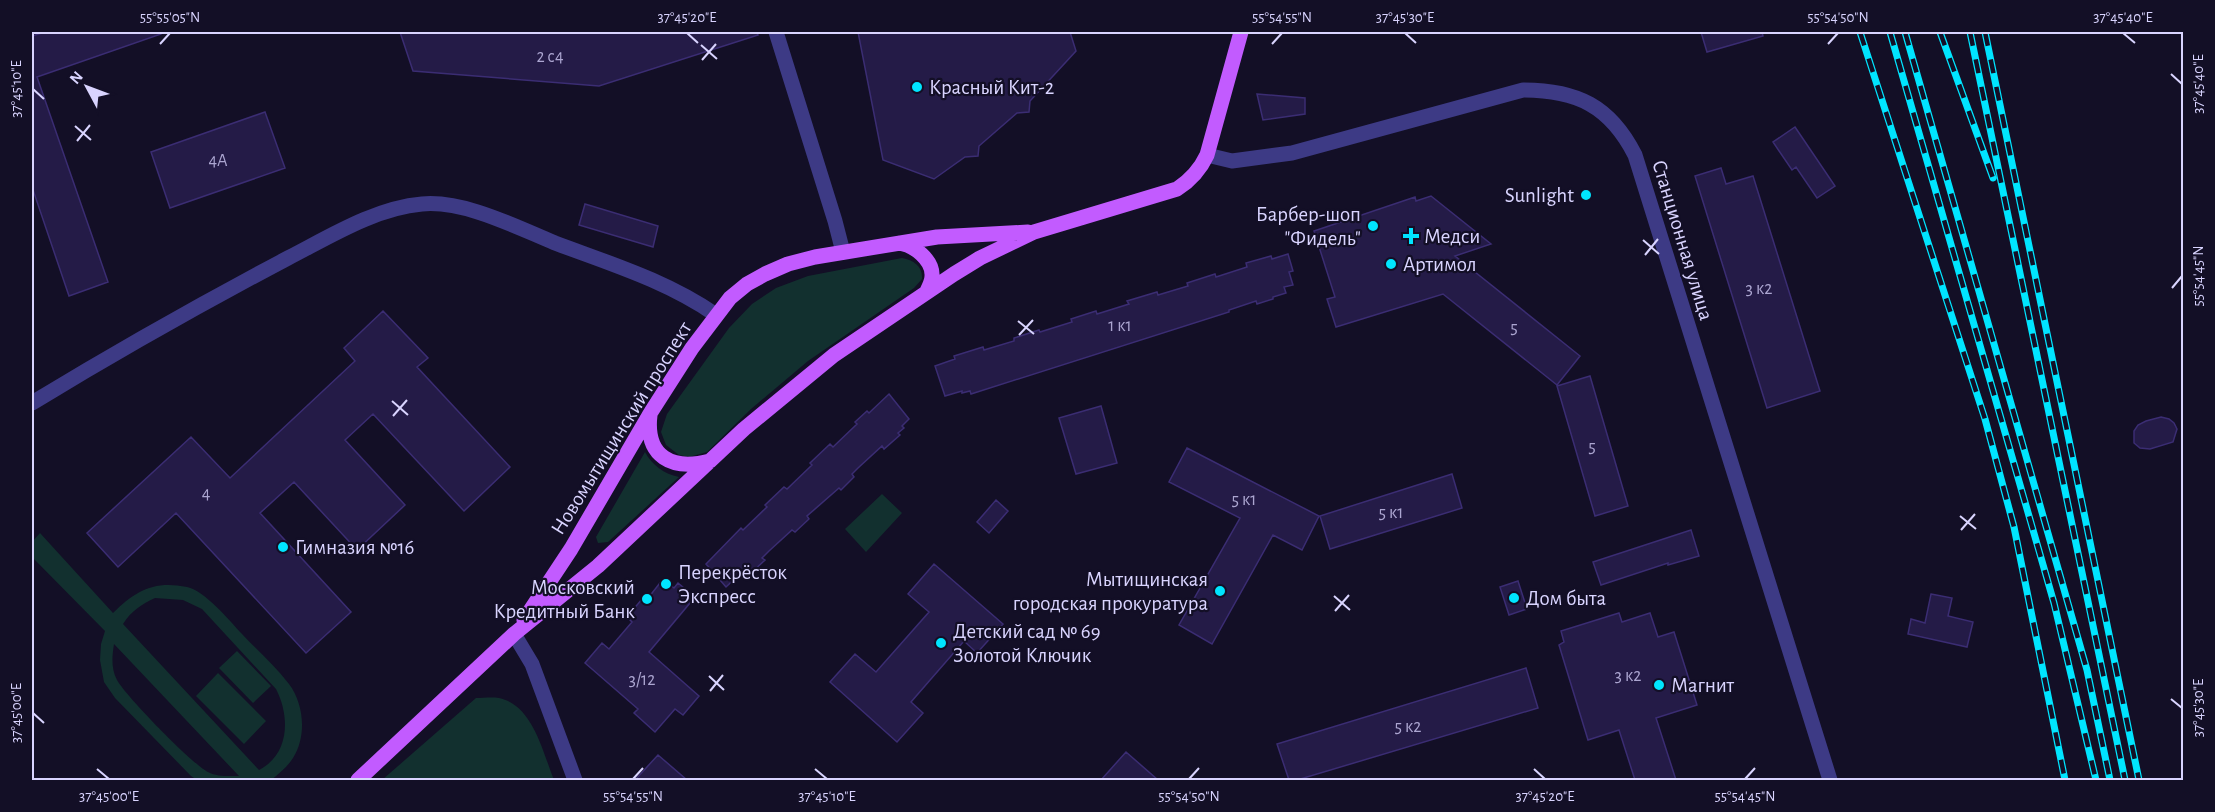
<svg xmlns="http://www.w3.org/2000/svg" width="2215" height="812" viewBox="0 0 2215 812" font-family="'Alegreya Sans',sans-serif">
<style>
.green{fill:#12302f;fill-rule:evenodd}
.building{fill:#241b47;stroke:#3b2d73;stroke-width:1.5}
.lines{fill:none;stroke-linecap:round;stroke-linejoin:round}
.minor{stroke:#3d3a85;stroke-width:15}
.major{stroke:#c25bff;stroke-width:15}
.rail-casing{stroke:#00e5ff;stroke-width:7}
.rail{stroke:#130f26;stroke-width:4.5;stroke-dasharray:14;stroke-linecap:butt}
.ticks{fill:none;stroke:#d9d4ff;stroke-width:2}
.poi-dot{fill:#00e5ff;stroke:#130f26;stroke-width:2}
.labels{text-anchor:middle;stroke-width:4.5;stroke-linejoin:round;paint-order:stroke}
.number-label{font-size:18px;fill:#aca6d1}
.poi-label{font-size:21px;fill:#d9d4ff;stroke:#130f26;text-anchor:start}
.street-label{font-size:21px;fill:#d9d4ff;stroke:#130f26}
.neatline{fill:none;stroke:#d9d4ff;stroke-width:2}
.ticks-label{font-size:15px;text-anchor:middle;fill:#d9d4ff}
</style>
<rect width="100%" height="100%" fill="#130f26"/>
<path class="green" d="M902,258c12,2 21,9 20,21l-8,9 -106,73 -57,48 -44,43 -18,5 -10,-2 -13,-10 -5,-13 6,-18 62,-86 23,-24 24,-16 32,-12z
M645,452c7,13 19,22 34,25l-71,65 -10,1 -2,-6z
M882,494l20,19 -36,39 -21,-23z
M40,533l73,80c22,-22 41,-33 74,-26 18,4 42,33 55,47 15,16 33,32 47,50 15,20 18,52 4,74 -5,8 -14,16 -22,22h-74l-6,-4 -76,-78 -11,-16 -4,-22 1,-16 4,-13 -73,-74v-15zM155,598l28,2 19,9 74,80c14,27 14,65 -17,81l-136,-146c8,-13 19,-20 32,-26zM114,644l125,132c-10,0 -22,1 -31,-4 -15,-7 -83,-77 -91,-92 -6,-11 -5,-23 -3,-36z
M237,651l34,35 -18,17 -34,-35z
M218,673l48,48 -22,23 -48,-48z
M476,698c7,0 16,-1 23,0 34,7 44,55 55,82h-172z"/>
<path class="building" d="M45,32h116v2l-124,43 71,205 -39,14 -37,-109v-151z
M400,32h357l1,3 -159,51 -186,-15z
M858,32h212l6,19 -46,50 -1,11 -12,1 -38,33 -1,10 -13,1 -31,22 -51,-19z
M1701,32h61l1,4 -56,16z
M1257,94l48,4v16l-42,6z
M265,112l20,56 -115,40 -19,-56z
M1795,127l40,59 -18,12 -21,-31 -4,3 -19,-28z
M1721,168l5,16 27,-8 67,215 -53,17 -72,-232z
M1431,196l60,48 -36,12 125,100 -23,29 -114,-91 -107,33 -9,-28 8,-2 -21,-66 101,-34 1,4z
M585,204l73,22 -5,21 -74,-22z
M1288,254l5,17 -4,1 4,13 -9,2 2,6 -13,4v2l-16,5 -1,-3 -27,9v2l-258,82 -1,-3 -8,2v-2l-17,5 -10,-30 20,-7 -1,-3 29,-9 1,3 30,-9v-3l25,-8 1,2 32,-10 -1,-3 25,-8 1,3 32,-10 -2,-3 30,-9 1,3 30,-9 -1,-3 28,-9 1,3 31,-10 -1,-4 25,-7 1,3z
M383,311l45,47 -11,9 93,100 -46,44 -91,-97 -28,26 60,65 -48,45 -63,-68 -34,31 91,99 -45,41 -130,-140 -58,54 -31,-34 104,-96 39,41 125,-117 -11,-13z
M1590,376l38,130 -33,10 -38,-130z
M889,394l20,25 -7,7 2,2 -6,5 2,2 -16,14 -2,-3 -24,22 -6,6 2,3 -13,13 -2,-2 -32,28 2,3 -14,13 -3,-2 -23,21 -7,7 3,2 -13,12 -2,-2 -7,6 -2,-3 -15,14 -20,-23 35,-36 2,2 24,-23 -2,-2 19,-18 3,2 25,-24 -2,-2 20,-19 3,3 24,-23 -2,-2 12,-11 2,2z
M1101,406l16,57 -41,11 -17,-56z
M2161,417l8,2 5,4 3,6 -4,13 -23,7 -10,-1 -6,-5v-12l4,-6 8,-4z
M1187,448l132,68 -17,34 -29,-15 -61,109 -33,-19 61,-107 -71,-36z
M1452,474l10,34 -132,41 -10,-33z
M996,500l12,11 -19,22 -12,-11z
M1691,530l8,26 -31,9v-2l-67,22 -8,-23z
M934,564l69,60 -26,29 -13,-12 -53,61 12,11 -26,29 -67,-60 25,-28 21,18 53,-60 -21,-18z
M663,579l11,9 4,-5 17,14 -46,55 50,44 -16,19 -8,-6 -20,23 -21,-19 4,-4 -53,-46 17,-20 7,6 23,-27 -5,-5 15,-18 3,3z
M1518,581l9,28 -18,6 -9,-28z
M1931,594l21,4 -4,18 25,6 -6,25 -59,-13 3,-15 14,4z
M1619,613l3,9 28,-9 8,24 16,-5 23,73 -41,13 20,62h-41l-16,-50 -31,10 -29,-95 5,-3 -3,-11z
M1526,668l12,40 -241,72h-8l-12,-36z
M1126,752l32,28h-57z
M658,755l29,25h-52z"/>
<g class="lines">
<path class="minor" d="M776,32l59,189 8,31
M1207,155l25,6 60,-8 231,-63c54,0 87,16 112,65l195,625
M32,403c84,-51 169,-99 256,-145 41,-21 87,-50 134,-54 42,-4 94,23 133,39 56,21 112,38 161,72
M514,634l18,30 43,116"/>
<path class="major" d="M899,243c15,2 34,17 33,33 0,5 -3,11 -5,15
M650,415c-5,42 22,56 60,46
M524,620l47,-71 80,-137 41,-64 38,-50 17,-14 18,-10 23,-10 27,-7 122,-20 91,-5
M358,780l156,-146 84,-68 146,-137 90,-74 120,-81 26,-16 54,-26 143,-43c14,-9 23,-19 30,-34l34,-123"/>
<g class="rail-casing">
<path id="rail" d="M1860,32l125,387 29,108 51,253
M1890,32l164,571 42,177
M1905,32l182,638 23,110
M1940,32l53,146
M1970,32l155,748
M1985,32l154,748"/>
</g>
<use href="#rail" class="rail"/>
</g>
<path class="ticks" d="M687,33l11,10M1405,33l11,10M2123,33l12,10M160,44l10,-11M1272,44l10,-11M1828,44l10,-11M701,45l16,14M702,60l14,-16M2171,74l11,10M33,89l11,10M75,126l16,14M77,141l13,-16M1643,240l16,14M1645,255l13,-16M2172,288l10,-12M1018,321l16,13M1019,335l14,-15M392,401l16,14M393,416l14,-16M1960,516l16,13M1961,530l14,-16M1334,596l16,14M1335,611l14,-16M709,676l15,14M710,691l13,-16M2171,699l11,9M33,713l11,10M97,769l12,10M815,769l12,10M1534,769l11,10M633,779l10,-11M1189,779l10,-11M1745,779l10,-11"/>
<g class="poi-dot">
<circle cx="917" cy="87" r="6"/>
<circle cx="1586" cy="195" r="6"/>
<circle cx="1373" cy="226" r="6"/>
<path d="M1408 227h6v6h6v6h-6v6h-6v-6h-6v-6h6z"/>
<circle cx="1391" cy="264" r="6"/>
<circle cx="283" cy="547" r="6"/>
<circle cx="666" cy="584" r="6"/>
<circle cx="1220" cy="591" r="6"/>
<circle cx="1514" cy="598" r="6"/>
<circle cx="647" cy="599" r="6"/>
<circle cx="941" cy="643" r="6"/>
<circle cx="1659" cy="685" r="6"/>
</g>
<g class="labels">
<g class="number-label">
<text x="550" y="62">2 с4</text>
<text x="218" y="166">4А</text>
<text x="1759" y="294">3 к2</text>
<text x="1120" y="331">1 к1</text>
<text x="1514" y="333">5</text>
<text x="1592" y="452">5</text>
<text x="206" y="499">4</text>
<text x="1244" y="505">5 к1</text>
<text x="1391" y="518">5 к1</text>
<text x="1628" y="681">3 к2</text>
<text x="642" y="685">3/12</text>
<text x="1408" y="732">5 к2</text>
</g>
<g class="poi-label">
<text x="929" y="94">Красный Кит-2</text>
<text x="1574" y="202" text-anchor="end">Sunlight</text>
<text x="1361" y="221" text-anchor="end">Барбер-шоп<tspan x="1361" dy="24">"Фидель"</tspan></text>
<text x="1424" y="243">Медси</text>
<text x="1403" y="271">Артимол</text>
<text x="295" y="554">Гимназия №16</text>
<text x="678" y="579">Перекрёсток<tspan x="678" dy="24">Экспресс</tspan></text>
<text x="1208" y="586" text-anchor="end">Мытищинская<tspan x="1208" dy="24">городская прокуратура</tspan></text>
<text x="635" y="594" text-anchor="end">Московский<tspan x="635" dy="24">Кредитный Банк</tspan></text>
<text x="1526" y="605">Дом быта</text>
<text x="953" y="638">Детский сад № 69<tspan x="953" dy="24">Золотой Ключик</tspan></text>
<text x="1671" y="692">Магнит</text>
</g>
<g class="street-label">
<text transform="translate(1683 240) rotate(73)" y="7">Станционная улица</text>
<text transform="translate(621 428) rotate(-58)" y="7">Новомытищинский проспект</text>
</g>
</g>
<rect width="2215" height="812" fill="none" stroke="#130f26" stroke-width="66"/>
<g transform="translate(87 87) rotate(311)" stroke="#130f26" stroke-width="4.5" paint-order="stroke">
<path d="M0-4.5L10 22L0 15L-10 22Z" fill="#d9d4ff"/>
<text y="-9" font-size="16" font-weight="bold" text-anchor="middle" fill="#d9d4ff">N</text>
</g>
<rect x="33" y="33" width="2149" height="746" class="neatline"/>
<g class="ticks-label">
<text x="170" y="22">55°55'05"N</text>
<text x="687" y="22">37°45'20"E</text>
<text x="1282" y="22">55°54'55"N</text>
<text x="1405" y="22">37°45'30"E</text>
<text x="1838" y="22">55°54'50"N</text>
<text x="2123" y="22">37°45'40"E</text>
<text transform="translate(2198 84) rotate(-90)" y="5">37°45'40"E</text>
<text transform="translate(16 89) rotate(-90)" y="5">37°45'10"E</text>
<text transform="translate(2198 276) rotate(-90)" y="5">55°54'45"N</text>
<text transform="translate(2198 708) rotate(-90)" y="5">37°45'30"E</text>
<text transform="translate(16 713) rotate(-90)" y="5">37°45'00"E</text>
<text x="109" y="801">37°45'00"E</text>
<text x="633" y="801">55°54'55"N</text>
<text x="827" y="801">37°45'10"E</text>
<text x="1189" y="801">55°54'50"N</text>
<text x="1545" y="801">37°45'20"E</text>
<text x="1745" y="801">55°54'45"N</text>
</g>
</svg>
